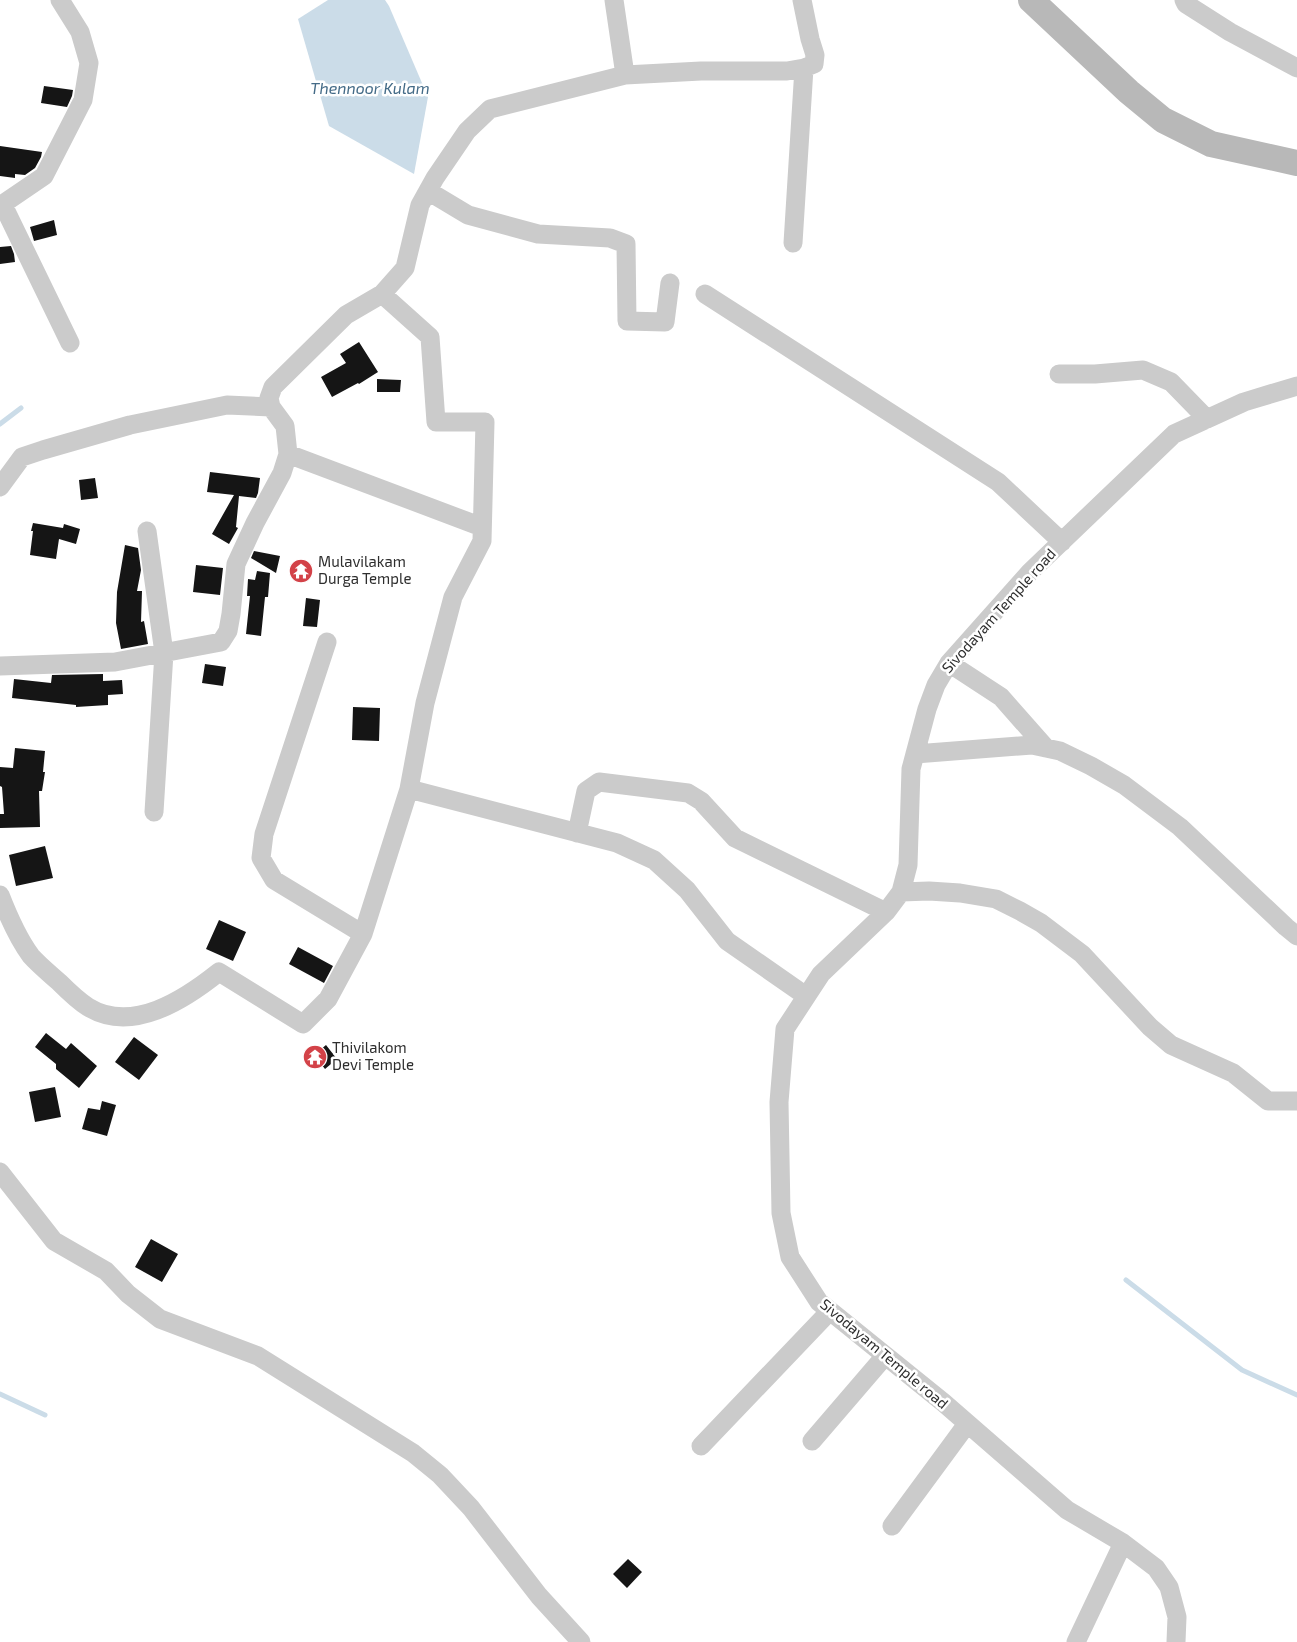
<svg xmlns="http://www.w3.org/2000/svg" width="1297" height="1642" viewBox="0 0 1297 1642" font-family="'Exo 2',sans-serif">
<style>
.water{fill:#cbdce8}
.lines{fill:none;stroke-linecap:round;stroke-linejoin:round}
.stream{stroke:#cbdce8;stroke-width:5}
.building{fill:#151515}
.street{stroke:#cbcbcb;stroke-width:19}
.secondary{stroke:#b8b8b8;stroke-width:26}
.labels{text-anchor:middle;stroke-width:5;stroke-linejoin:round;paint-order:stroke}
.poi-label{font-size:15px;fill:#2e2e2e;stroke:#fff;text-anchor:start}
.street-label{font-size:15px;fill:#2e2e2e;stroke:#fff}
.water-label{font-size:16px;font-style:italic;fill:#446b87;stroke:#fff}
</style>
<rect width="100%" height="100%" fill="#fff"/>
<path class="water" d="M328,0h57l4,6 39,91 -14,77 -85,-48 -31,-107z"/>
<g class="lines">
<path class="stream" d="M0,424l21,-16
M1126,1280l116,90 55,25
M0,1394l45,21"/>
</g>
<path class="building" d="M44,86l29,4 -1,6 -5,11 -26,-4z
M0,146l42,6 -1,5 -6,11 -10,7 -10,-1v4l-15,-2z
M54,220l3,15 -23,6 -4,-14z
M11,246l3,8 1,8 -15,2v-17z
M359,342l19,30 -19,12 -1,-1 -26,14 -11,-20 25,-14 -6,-9z
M377,379l24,1 -1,12h-23z
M210,472l50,6 -2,15 -2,5 -17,-2 -3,31 2,1 -9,16 -17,-10 22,-39 -27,-3z
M95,478l3,20 -17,2 -2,-20z
M33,523l30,5 1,-4 16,5 -4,15 -17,-5 -3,20 -26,-4 3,-24h-2z
M125,545l13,3 3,22 -4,21h5l-1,31 3,-1 4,23 -27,5 -5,-26 1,-31z
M254,551l26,5 -4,17 -25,-15z
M196,565l27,3 -3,27 -27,-3z
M257,571l13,2 -2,24h-3l-4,39 -15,-2 4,-38h-3l1,-17 7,1z
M306,598l14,2 -3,27 -14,-1z
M205,664l21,3 -3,19 -21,-3z
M103,674v7l19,-1 1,14 -15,1v10l-32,2v-2l-64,-7 2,-19 37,4 1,-8z
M353,707l27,1 -1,33 -27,-1z
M15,748l30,3 -2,21h2l-3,19h-3l1,36 -40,1v-14h4l-2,-27 -2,-1v-19l13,1z
M45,846l8,32 -37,8 -7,-31z
M219,920l27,12 -13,29 -27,-12z
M298,947l35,19 -9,17 -35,-19z
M46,1033l20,16 5,-6 26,23 -18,22 -23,-19v-5l-21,-17z
M134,1037l24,18 -19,25 -24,-18z
M326,1045l11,14 -12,10 -11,-14z
M55,1087l6,30 -26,5 -6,-30z
M102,1101l14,4 -9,31 -25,-7 6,-21 12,2z
M151,1239l27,15 -16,28 -27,-15z
M628,1559l14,13 -15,16 -14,-14z"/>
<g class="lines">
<path class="street" d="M614,0l11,75
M1184,0l2,4 44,28 67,36
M428,191l40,24 70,19 72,4 16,6 1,77 38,1 5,-39
M3,205l67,138
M0,206l44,-30 39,-76 6,-37 -9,-31 -20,-32
M793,243l11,-175
M705,294l293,188 64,60
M1059,374h36l48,-4 28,12 36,37
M288,454l194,73
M0,487l22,-30 21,-7 87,-25 97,-20 44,2
M147,531l17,122 -10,159
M327,642l-63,192 -3,24 13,22 89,54
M949,663l52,34 45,51
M0,666l115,-4 106,-20 7,-11 3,-17 5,-50 19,-41 27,-50 6,-19 -3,-28 -14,-19 -2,-9 4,-11 73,-72 36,-21 23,-26 15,-63 15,-27 32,-47 23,-22 135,-34 76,-4h86l17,-3 10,-4 1,-9 -5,-16 -8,-39
M915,754l117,-9 28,6 31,15 33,19 56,42 106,100 11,9
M409,789l208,54 37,17 33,30 40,51 79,55
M577,833l9,-42 13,-9 89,11 13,8 34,37 151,74
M901,892l28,-1 31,2 36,6 24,12 21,12 41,31 68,73 21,18 62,28 35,28h29
M0,895c7,18 19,45 31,61 8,9 19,18 28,26 9,9 18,18 29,25 44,27 96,-7 131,-35l84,52 25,-25 35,-65 46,-145 16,-86 28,-106 29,-56 3,-119h-49l-6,-85 -48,-43
M0,1172l54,69 52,30 22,23 32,25 98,37 155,97 27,22 31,33 68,88 42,46
M812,1441l73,-85
M701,1446l129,-135
M892,1526l75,-102
M1076,1642l47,-99
M1176,1642l1,-25 -8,-30 -13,-19 -33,-25 -56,-33 -123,-107 -125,-101 -29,-45 -9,-44 -2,-111 6,-73 36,-55 65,-62 15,-20 7,-27 3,-96 16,-60 9,-24 13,-22 81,-91 144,-138 70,-32 53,-16"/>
<path class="secondary" d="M1031,0l98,92 34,28 48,24 86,19"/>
</g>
<defs>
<g id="temple-disc" transform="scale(1.25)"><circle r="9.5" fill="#d34248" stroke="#fff"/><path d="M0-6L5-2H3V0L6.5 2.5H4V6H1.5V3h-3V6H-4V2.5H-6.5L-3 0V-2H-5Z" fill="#fff"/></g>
</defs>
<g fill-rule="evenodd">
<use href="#temple-disc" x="301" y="571"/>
<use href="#temple-disc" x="315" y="1057"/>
</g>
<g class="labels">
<g class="poi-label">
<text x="318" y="567">Mulavilakam<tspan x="318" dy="17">Durga Temple</tspan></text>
<text x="332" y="1053">Thivilakom<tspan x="332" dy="17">Devi Temple</tspan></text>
</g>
<g class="street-label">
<text transform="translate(999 611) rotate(-48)" y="5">Sivodayam Temple road</text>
<text transform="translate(884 1354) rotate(40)" y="5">Sivodayam Temple road</text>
</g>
<g class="water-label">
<text x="370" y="94">Thennoor Kulam</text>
</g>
</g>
</svg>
